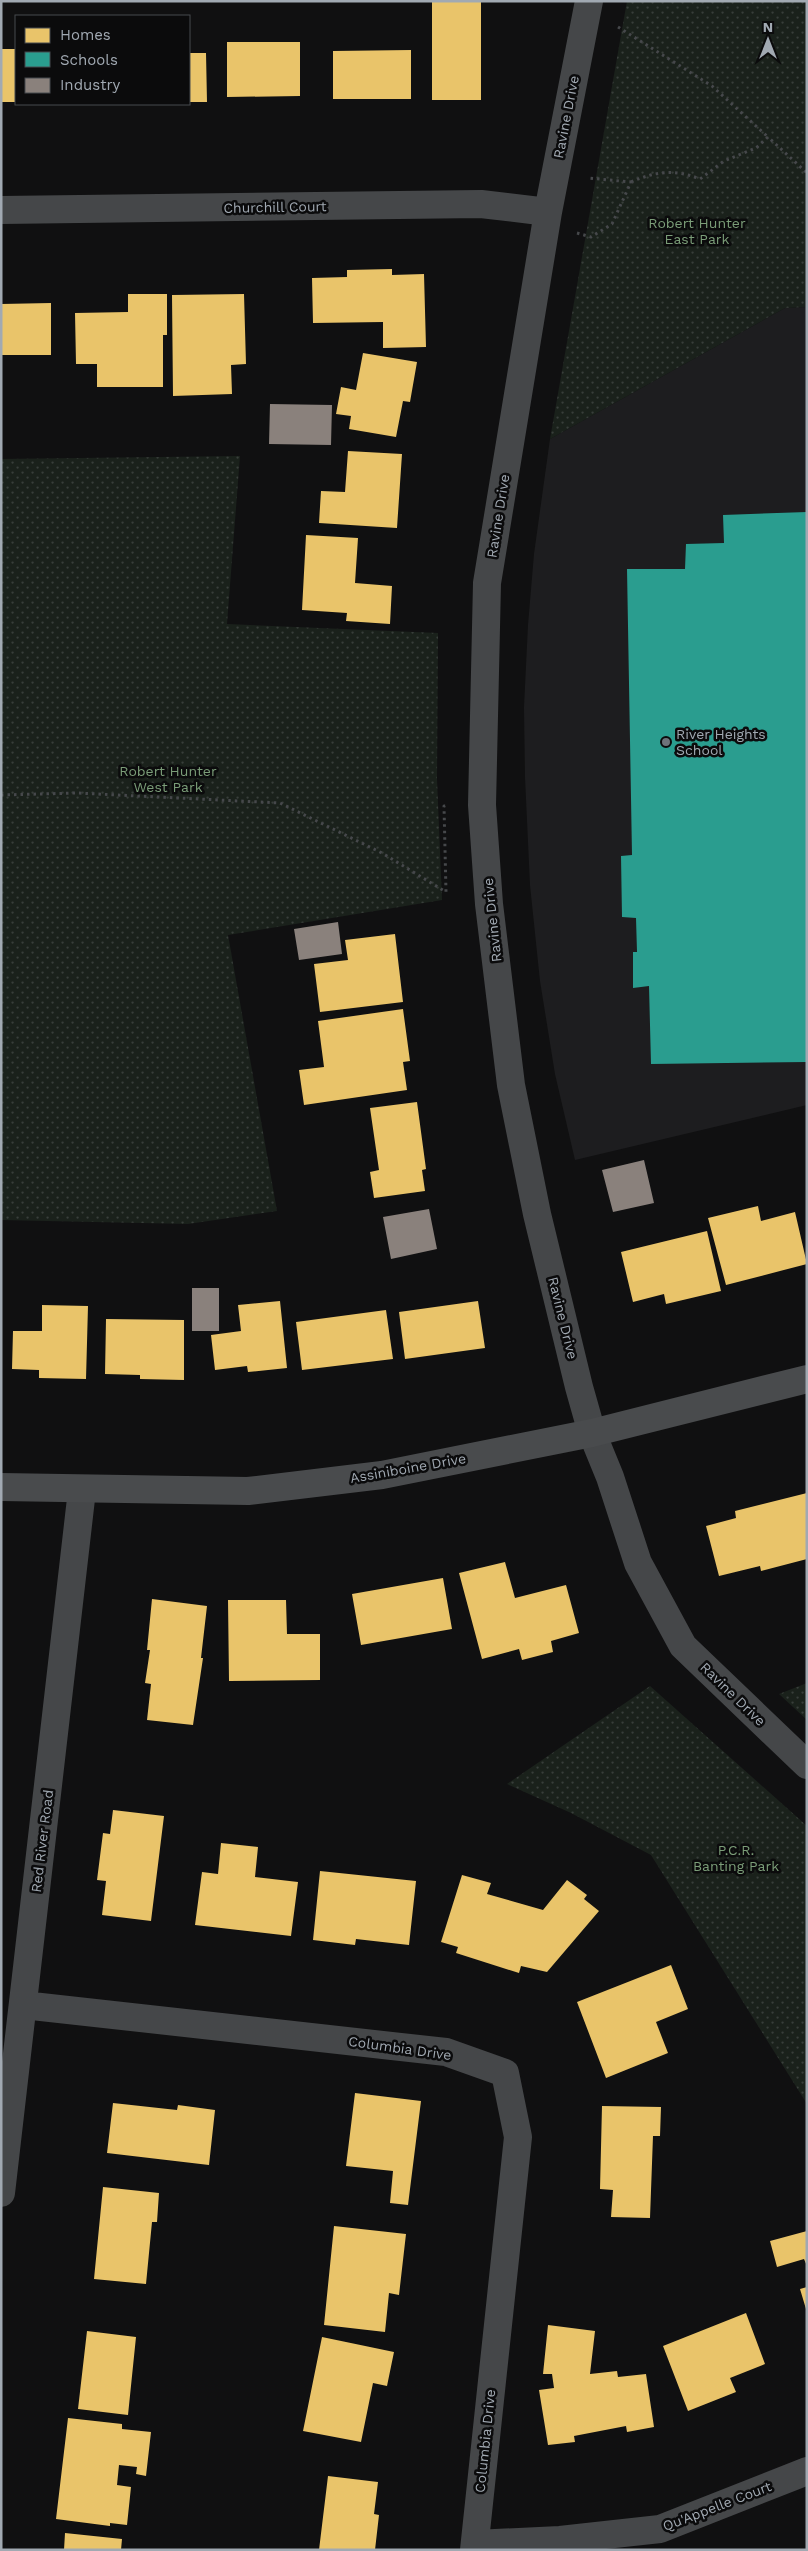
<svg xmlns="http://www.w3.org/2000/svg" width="808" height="2551" viewBox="0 0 808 2551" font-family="'Work Sans',sans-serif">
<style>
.built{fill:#1d1d1f}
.grass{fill:url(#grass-dots)}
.homes{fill:#e9c46a}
.schools{fill:#2a9d8f}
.industry{fill:#8a817c}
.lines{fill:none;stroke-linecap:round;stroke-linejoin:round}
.path{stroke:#46484b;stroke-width:3;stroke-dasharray:2.5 4;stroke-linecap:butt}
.street{stroke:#454749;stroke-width:28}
.secondary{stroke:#494b4d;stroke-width:28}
.poi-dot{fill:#6e737a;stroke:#0b0b0c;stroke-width:2}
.labels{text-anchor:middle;stroke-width:5;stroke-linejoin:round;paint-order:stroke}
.street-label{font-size:14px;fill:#a1a9b2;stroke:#0b0b0c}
.park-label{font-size:14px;fill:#7b9d78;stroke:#0b0b0c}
.poi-label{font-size:14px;fill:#a1a9b2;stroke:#0b0b0c;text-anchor:start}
</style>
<defs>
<pattern id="grass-dots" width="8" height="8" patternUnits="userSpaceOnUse" patternTransform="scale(1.25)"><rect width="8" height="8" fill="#1a211b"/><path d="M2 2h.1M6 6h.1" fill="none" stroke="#383e3a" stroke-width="1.8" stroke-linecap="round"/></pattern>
</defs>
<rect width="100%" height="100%" fill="#101011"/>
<path class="built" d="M807,307v798l-232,55 -20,-86 -15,-93 -10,-96 -5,-108 -1,-70 4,-82 6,-71 16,-115 235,-131z"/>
<path class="grass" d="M627,1h180v306l-22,1 -235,131z
M240,456l-13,168 211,9 -1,146 5,121 -214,35 49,276 -89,13 -187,-4v-761z
M807,1683v37l-28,-26z
M650,1686l157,140v278l-156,-249 -80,-42 -64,-29z"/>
<path class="homes" d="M432,1h49v99h-49z
M227,42h73v54l-73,1z
M1,49h15v53h-15z
M411,50v49h-78v-48z
M189,53h17l1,49h-18z
M392,269v6l32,-1 2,73 -43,1v-26l-70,1 -1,-45 35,-1v-7z
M128,294h39v41h-4v52h-66v-23h-21l-1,-51 53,-1z
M244,294l2,70 -15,1 1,29 -59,2 -1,-101z
M51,303v52h-50v-51z
M363,353l54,9 -7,40 -7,-1 -7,36 -47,-8 2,-13 -15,-2 5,-27 15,3z
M348,451l54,3 -5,74 -78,-5 2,-32 24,1z
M306,535l52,3 -3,45 37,3 -2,38 -44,-3 1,-8 -45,-3z
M395,934l8,68 -83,10 -6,-48 34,-4 -3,-20z
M403,1009l7,52 -7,1 4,28 -103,15 -5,-35 25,-3 -6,-46z
M417,1102l9,67 -4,1 3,21 -51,7 -4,-26 9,-2 -9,-62z
M758,1206l3,15 34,-9 12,52 -81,21 -18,-67z
M707,1231l14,60 -55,13 -2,-10 -31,8 -12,-50z
M280,1301l7,67 -39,4 -1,-6 -32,4 -4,-35 30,-4 -3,-26z
M478,1301l7,47 -80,11 -6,-47z
M42,1305l46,1 -2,73 -47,-1v-8l-27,-1 1,-38h29z
M386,1310l7,49 -91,11 -6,-48z
M106,1319l78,1v60l-44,-1v-4l-35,-1z
M807,1493v66l-46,12 -1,-5 -41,10 -13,-50 30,-8 -1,-7z
M505,1562l10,36 51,-13 13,48 -28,8 2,11 -31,8 -3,-11 -37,10 -23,-86z
M443,1578l9,51 -91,16 -9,-51z
M152,1599l55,7 -6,52h2l-10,67 -46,-5 4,-36 -6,-1 5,-33h-3z
M228,1600h58l1,34h33v46l-91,1z
M113,1810l51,6 -13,105 -49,-6 4,-34 -9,-1 6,-47 7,1z
M221,1843l37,4 -3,30 43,5 -7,54 -96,-11 7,-53 16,2z
M320,1871l96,10 -7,64 -53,-6 -1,6 -42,-5z
M462,1875l29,8 -4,11 56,16 24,-30 20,15 -3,4 15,12 -52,61 -26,-6 -2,7 -63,-20 2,-6 -17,-5z
M671,1965l17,44 -32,13 12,31 -62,25 -29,-76z
M355,2093l66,8 -13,104 -18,-2 3,-32 -47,-5z
M113,2103l64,7 1,-5 37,5 -6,55 -102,-12z
M602,2106l59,1 -1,29h-7l-3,82 -39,-1 2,-27 -13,-1z
M103,2187l56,6 -2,29h-5l-6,62 -52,-5z
M334,2226l72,8 -7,61 -10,-2 -4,39 -61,-7z
M807,2231v35l-3,-7 -27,8 -7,-26z
M807,2287v22h-1l-6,-20z
M746,2313l19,51 -35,14 6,14 -48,19 -25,-65z
M548,2325l47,6 -5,43 27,-3 1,6 28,-3 8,53 -27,5 -1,-6 -52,10 1,6 -27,3 -9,-55 15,-2 -2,-14h-9z
M87,2331l49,6 -8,78 -50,-6z
M322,2337l72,15 -7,34 -14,-3 -12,59 -58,-11z
M68,2418l54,6v5l29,3 -5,44 -10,-2 1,-7 -18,-2 -2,20 14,2 -4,38 -17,-2v3l-54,-7z
M328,2476l50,6 -4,32 5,1 -4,35h-56z
M65,2533l57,6 -1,11h-57z"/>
<path class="schools" d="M807,512v550l-156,2 -2,-78 -16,2v-36h4l-1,-34 -14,-1 -1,-61 11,-1 -5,-286h58l1,-25 38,-1 -1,-28z"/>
<path class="industry" d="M270,404l62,1 -1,40 -62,-1z
M338,922l4,32 -43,6 -5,-31z
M644,1160l10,43 -41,9 -11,-42z
M429,1209l8,40 -46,10 -8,-42z
M192,1288h27v43h-27z"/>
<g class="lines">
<path class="path" d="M618,27l94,59 56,51
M631,182c25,-11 44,-13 69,-3l24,-18 32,-13 12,-11 39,36
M577,233l14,4 21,-13 19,-42 -43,-4
M1,795l76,-2 203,10 102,50 64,39 -2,-86h5"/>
<path class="street" d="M589,1l-41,211 -61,371 -5,222 7,99 22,181 26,129 42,173 13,46 18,44 28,86 45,83 124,119
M1,210l480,-6 67,8
M23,2005l423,47 59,21 13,64 -44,413
M1,2193l81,-703
M475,2544l85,-4 100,-11 147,-58"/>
<path class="secondary" d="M1,1487l247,4 134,-16 210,-42 215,-54"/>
</g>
<circle class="poi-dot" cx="666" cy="742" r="5"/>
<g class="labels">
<g class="street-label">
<text transform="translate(566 117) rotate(-79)" y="5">Ravine Drive</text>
<text transform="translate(275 207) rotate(-1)" y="5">Churchill Court</text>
<text transform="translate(498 516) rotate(-81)" y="5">Ravine Drive</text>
<text transform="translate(492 920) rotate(-96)" y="5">Ravine Drive</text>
<text transform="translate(563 1318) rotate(76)" y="5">Ravine Drive</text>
<text transform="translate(408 1468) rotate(-10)" y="5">Assiniboine Drive</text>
<text transform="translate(733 1694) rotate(44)" y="5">Ravine Drive</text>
<text transform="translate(42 1841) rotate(-83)" y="5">Red River Road</text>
<text transform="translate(400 2048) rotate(8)" y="5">Columbia Drive</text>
<text transform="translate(485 2441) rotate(-84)" y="5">Columbia Drive</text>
<text transform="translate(717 2506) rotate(-21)" y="5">Qu'Appelle Court</text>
</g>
<g class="park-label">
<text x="697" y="228">Robert Hunter<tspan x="697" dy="16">East Park</tspan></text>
<text x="168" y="776">Robert Hunter<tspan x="168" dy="16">West Park</tspan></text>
<text x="736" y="1855">P.C.R.<tspan x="736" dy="16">Banting Park</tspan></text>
</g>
<g class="poi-label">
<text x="676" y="739">River Heights<tspan x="676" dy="16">School</tspan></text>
</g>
</g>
<rect width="808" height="2551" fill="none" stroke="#a1a9b2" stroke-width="5"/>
<rect x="15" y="15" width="175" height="90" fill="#0b0b0c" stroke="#474a4e"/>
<rect x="25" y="28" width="25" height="15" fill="#e9c46a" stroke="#474a4e"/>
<text x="60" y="40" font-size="15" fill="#a1a9b2">Homes</text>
<rect x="25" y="52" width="25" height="15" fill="#2a9d8f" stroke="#474a4e"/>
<text x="60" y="65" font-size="15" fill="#a1a9b2">Schools</text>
<rect x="25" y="78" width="25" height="15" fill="#8a817c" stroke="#474a4e"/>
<text x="60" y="90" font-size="15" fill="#a1a9b2">Industry</text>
<g transform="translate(768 40)" stroke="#0b0b0c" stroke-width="4" paint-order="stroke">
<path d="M0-4L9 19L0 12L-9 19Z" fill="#a1a9b2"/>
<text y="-8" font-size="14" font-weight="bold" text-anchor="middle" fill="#a1a9b2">N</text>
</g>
</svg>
